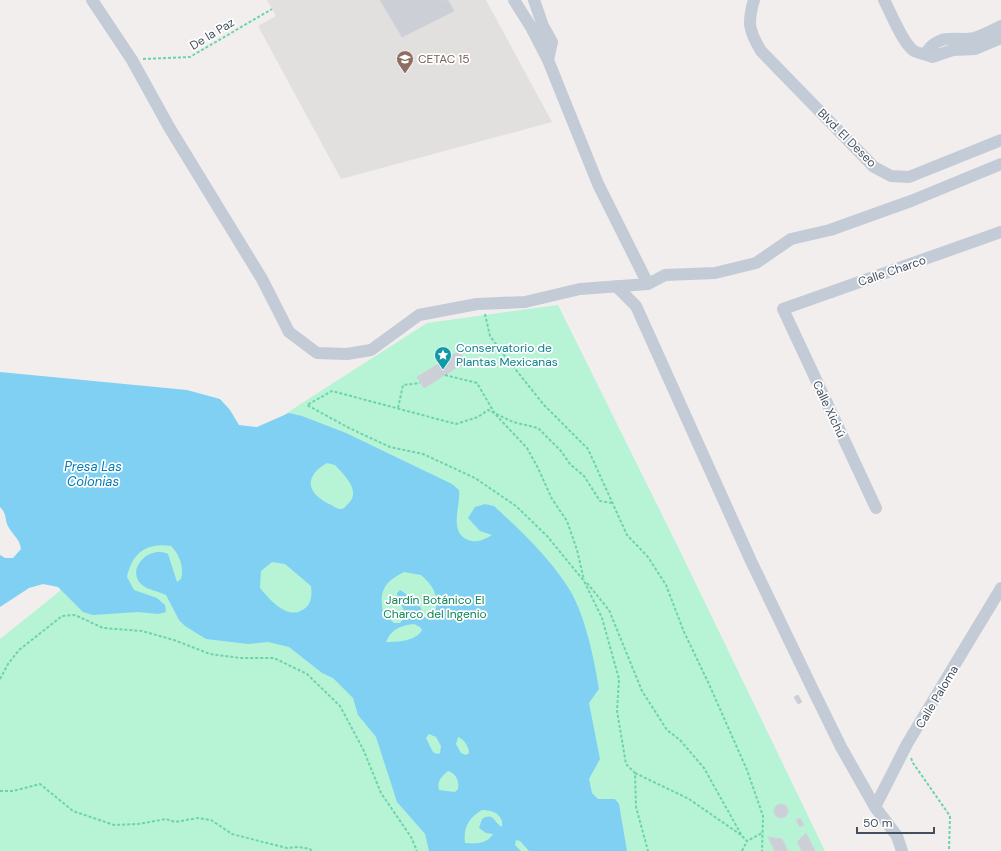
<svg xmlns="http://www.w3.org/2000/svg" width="1001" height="851" viewBox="0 0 1001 851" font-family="'DM Sans',sans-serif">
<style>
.education{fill:#e2dfdf}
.green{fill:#b7f3d5}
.water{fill:#80d0f4;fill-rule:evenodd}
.building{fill:#cccfd6;stroke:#d1d3da}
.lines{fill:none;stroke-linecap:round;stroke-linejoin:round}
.path{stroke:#6cd4ac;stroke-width:2;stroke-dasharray:3 2;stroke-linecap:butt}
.minor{stroke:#c3cbd7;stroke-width:12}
.labels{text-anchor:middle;stroke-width:3.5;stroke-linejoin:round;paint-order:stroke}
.street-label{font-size:12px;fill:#444f5d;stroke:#fff}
.education-label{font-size:12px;fill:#785e54;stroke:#fff;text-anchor:start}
.culture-label{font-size:12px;fill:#0d838f;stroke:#fff;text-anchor:start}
.park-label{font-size:12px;fill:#0e8556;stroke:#fff}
.water-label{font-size:13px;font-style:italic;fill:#007bb4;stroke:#fff}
</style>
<rect width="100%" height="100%" fill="#f1eeed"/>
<path class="education" d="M267,0h219l66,122 -211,57 -83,-153 18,-10z"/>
<path class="green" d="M558,305l122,246 145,300h-825v-212l55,-44 75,-69 60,-47 109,-74 128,-82z"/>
<path class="water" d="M0,372l187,18 33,9 10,11 9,15 18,2 32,-14 13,3 44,17 106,51 7,6c2,14 -10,40 7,49 10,5 17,1 26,-4l-12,-4 -12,-13 7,-11 10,-3 9,2c28,26 57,53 77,86 15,27 23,66 28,97l-10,14 11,56 -11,20 3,14 6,6h17l4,5 8,47h-98l-9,-10 -4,-1 -1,5 6,6h-92l-4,-17 -28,-32 -21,-65 -18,-22 -5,-17 -20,-20 -11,-5 -33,-26 -21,-5 -20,2 -42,-5 -21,-13 -6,-6 -13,-25c-8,-4 -19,-5 -25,-11 -15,-15 8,-39 27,-30l9,28 4,-3c3,-12 -1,-24 -10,-33 -24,-4 -39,7 -44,31l7,13 23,8 8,7 1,7 -8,2 -20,-2 -45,3 -10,-3 -25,-25 -15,-3 -14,4 -29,19v-52l5,3h8l8,-9c-1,-11 -10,-15 -14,-25 -2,-7 -1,-11 -7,-17zM327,463l8,2c9,10 27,26 13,39 -3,3 -4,5 -8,5 -4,0 -7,-4 -11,-5 -23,-11 -25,-28 -2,-41zM272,562l13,2 26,22c1,8 1,18 -7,23 -16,12 -34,-9 -44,-21l1,-17zM404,572l17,3c14,12 21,26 11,43l-5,1 -5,-4 -1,-7 -7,-9 -14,-9 -3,3c1,12 14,18 3,30h-6l-11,-10c-4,-22 1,-31 21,-41zM414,624l6,3 2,3c-6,11 -24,12 -36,12 5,-13 16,-17 28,-18zM429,734l7,3 5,9 -1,7 -3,1 -4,-2 -7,-14zM458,737c6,2 11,10 11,16l-3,2 -5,-2 -5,-9zM448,771c9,3 11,10 10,18l-3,3 -16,-2c-2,-9 2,-13 9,-19zM482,810c10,0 22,4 20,17 -9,-5 -8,-15 -20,-8l-3,9 7,5 7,1c-6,10 -17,10 -28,9 -2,-15 4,-26 17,-33z"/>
<path class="building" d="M380,0h68l6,11 -52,26z
M459,351l7,11 -42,26 -7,-11z
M798,695l4,7 -4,2 -4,-7z
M774 811a7 7 0 1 1 14 0a7 7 0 1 1-14 0Z
M800,818l4,7 -4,2 -4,-7z
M806,833l9,18h-13l-5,-9z
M768,837l14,2 6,12h-13z"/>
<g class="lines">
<path class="path" d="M143,59l47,-2 82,-48
M485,314l5,22 14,19 40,50 44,44 39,86 21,22 18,28 18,47 24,50 39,88 16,46 -1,35
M445,375l32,8 18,31 32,34 11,20 14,31 15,22 10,29 7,30
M398,408l5,-23 17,-2
M612,503l-12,-2 -16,-25 -14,-12 -9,-13 -23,-23 -25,-6 -25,-12 -10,7 -22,7 -124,-33 -25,14 42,23 41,19 33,7 52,24 41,28 31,30 37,45 18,37 17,61 -2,32 9,53 9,9 1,34 12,44
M587,583l22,27 33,81 25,39 13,10 24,28 38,68 5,5 15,-8
M0,679l8,-15 11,-14 43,-34 13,-1 28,13 39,3 32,9 36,14 30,4h34l33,16 33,32 23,43 18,44 30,44 6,14
M911,758l2,5 37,53 -1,35
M635,773l54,26 52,36
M0,791h13l27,-7 33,27 41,14 24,-1 28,-5 9,3 23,-4 13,2 21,14 27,7 28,7 12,-1 11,2 2,2
M742,851l5,-10"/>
<path class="minor" d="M92,0l40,60 37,67 93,152 27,53 28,21 30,1 24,-4 48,-35 58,-11 48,-2 55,-13 68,-5 17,-9 50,-2 41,-10 35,-24 39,-9 81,-29 90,-37
M514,0l17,27 17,33 50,124 50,100
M534,0l9,26 9,16 -4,18
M754,0c-7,23 -5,31 7,51l113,116 17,9 18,1 92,-37
M884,0c7,13 19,44 30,51 6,3 12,3 18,6l21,-7 22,-1 26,-11
M925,54c15,-23 30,-12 49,-16 9,-3 19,-8 27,-12
M616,286l20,20 115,255 64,133 26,53 34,60 22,29 5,15
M876,508l-93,-199 218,-77
M875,807l32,-63 94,-156"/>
</g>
<defs>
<g id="school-pin" transform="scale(0.9)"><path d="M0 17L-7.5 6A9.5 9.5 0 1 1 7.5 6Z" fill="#8d6e63" stroke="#fff"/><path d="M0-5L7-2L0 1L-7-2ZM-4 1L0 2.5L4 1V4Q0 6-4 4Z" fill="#fff"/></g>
<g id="sight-pin" transform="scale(0.9)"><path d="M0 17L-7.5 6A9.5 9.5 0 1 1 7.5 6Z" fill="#0f9aa8" stroke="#fff"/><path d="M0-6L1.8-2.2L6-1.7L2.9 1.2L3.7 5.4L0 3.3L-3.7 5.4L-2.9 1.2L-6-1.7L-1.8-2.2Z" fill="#fff"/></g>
</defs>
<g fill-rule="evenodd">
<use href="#school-pin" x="405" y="59"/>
<use href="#sight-pin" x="443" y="355"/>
</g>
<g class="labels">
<g class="street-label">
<text transform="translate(212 34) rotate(-31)" y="4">De la Paz</text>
<text transform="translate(847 138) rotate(45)" y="4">Blvd. El Deseo</text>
<text transform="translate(892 271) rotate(-19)" y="4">Calle Charco</text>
<text transform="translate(829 409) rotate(65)" y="4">Calle Xichú</text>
<text transform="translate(937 697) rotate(-59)" y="4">Calle Paloma</text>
</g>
<g class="education-label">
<text x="418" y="63">CETAC 15</text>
</g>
<g class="culture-label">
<text x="456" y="352">Conservatorio de<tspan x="456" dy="14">Plantas Mexicanas</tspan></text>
</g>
<g class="park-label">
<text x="435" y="604">Jardín Botánico El<tspan x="435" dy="14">Charco del Ingenio</tspan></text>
</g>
<g class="water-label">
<text x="93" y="471">Presa Las<tspan x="93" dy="15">Colonias</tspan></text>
</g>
</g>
<path d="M857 827v6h77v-6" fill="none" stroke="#444f5d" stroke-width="2"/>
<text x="863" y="827" font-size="12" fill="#444f5d" stroke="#ffffff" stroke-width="3" paint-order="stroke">50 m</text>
</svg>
